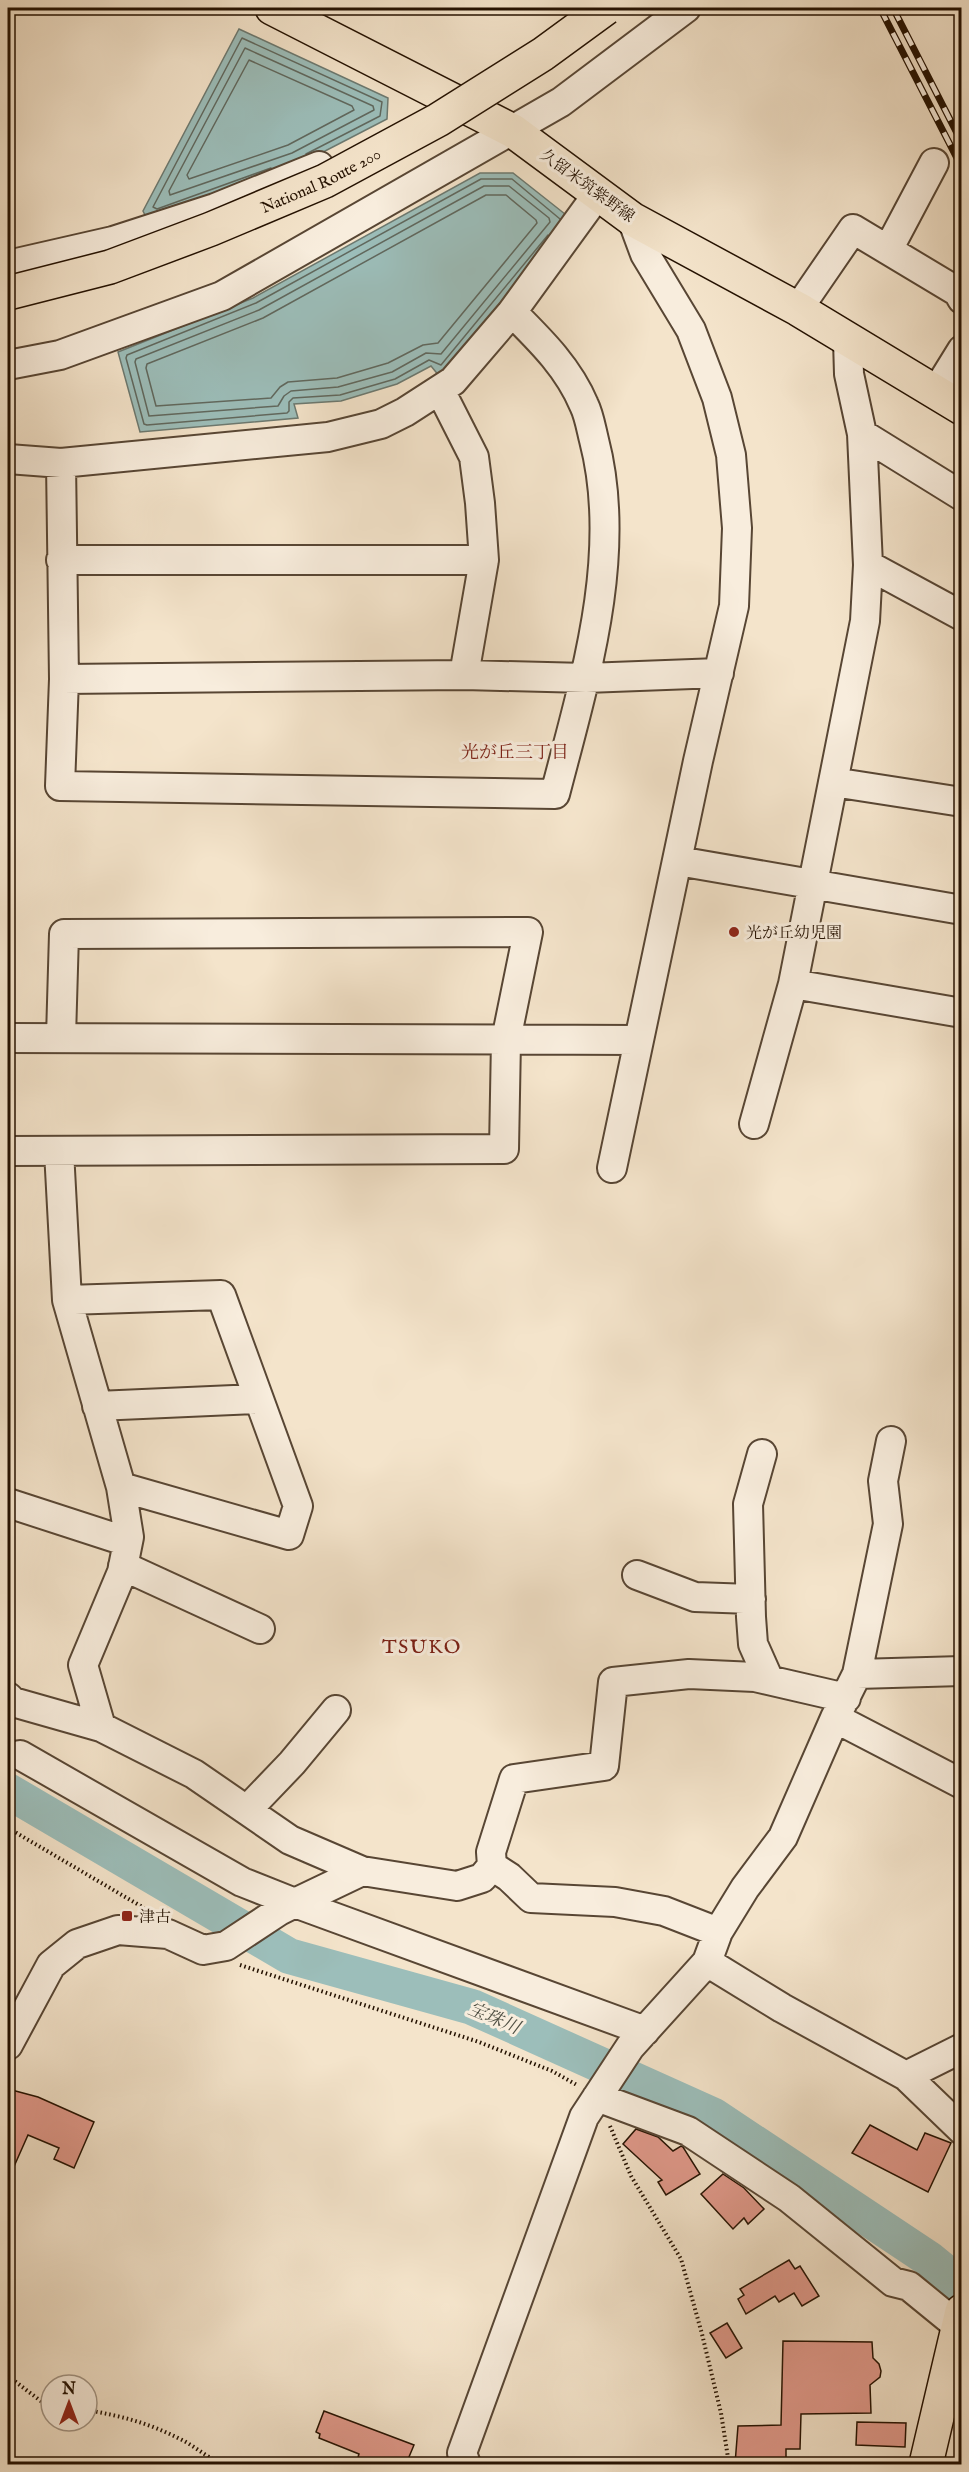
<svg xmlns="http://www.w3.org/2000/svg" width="969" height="2472" viewBox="0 0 969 2472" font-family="'IM FELL English','Noto Serif JP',serif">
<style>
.water{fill:#9cbeba;stroke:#6c7970;stroke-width:1.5}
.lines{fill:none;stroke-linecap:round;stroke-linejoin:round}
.shore{stroke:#60685e;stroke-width:1.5}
.river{stroke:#9cbeba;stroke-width:36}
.building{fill:#e1998b;stroke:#241101;stroke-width:1.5}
.minor-casing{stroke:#584634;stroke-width:32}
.major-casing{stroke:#241101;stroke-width:36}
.path{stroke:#241101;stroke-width:4;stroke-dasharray:1.5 3;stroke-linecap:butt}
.minor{stroke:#f8eddd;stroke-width:28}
.major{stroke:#f4e4cb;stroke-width:33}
.rail-casing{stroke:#241101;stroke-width:7}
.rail{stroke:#f8eddd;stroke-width:4.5;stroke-dasharray:14;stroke-linecap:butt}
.highway-bridge-casing{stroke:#241101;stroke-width:36;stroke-linecap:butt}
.highway-bridge{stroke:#f4e4cb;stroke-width:33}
.poi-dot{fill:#8f2418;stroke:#f8eddd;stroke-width:2}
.labels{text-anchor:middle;stroke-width:6;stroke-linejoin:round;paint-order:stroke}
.street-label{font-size:16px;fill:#241101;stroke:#f8eddd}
.poi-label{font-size:16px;fill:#241101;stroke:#f8eddd;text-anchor:start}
.neighbourhood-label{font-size:18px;fill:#7a1f14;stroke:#f8eddd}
.water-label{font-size:18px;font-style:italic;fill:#4e4e42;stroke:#f8eddd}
.quarter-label{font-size:20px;letter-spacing:1.5px;fill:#7a1f14;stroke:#f8eddd}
</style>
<rect width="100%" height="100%" fill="#f4e4cb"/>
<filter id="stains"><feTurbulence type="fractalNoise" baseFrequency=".00333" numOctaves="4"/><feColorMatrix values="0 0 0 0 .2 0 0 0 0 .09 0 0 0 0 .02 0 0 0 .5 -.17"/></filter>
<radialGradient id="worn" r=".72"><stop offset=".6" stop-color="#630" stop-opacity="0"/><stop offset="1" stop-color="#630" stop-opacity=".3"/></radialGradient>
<path class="water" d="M239,29l149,69 -1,21 -89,46 -151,54 -4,-8z
M480,173h33l57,45 -130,159 -9,-11 -34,18 -56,17 -47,3 4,14 -158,14 -22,-80 135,-54z"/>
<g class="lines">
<path class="shore" d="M245,48l128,58 1,4 -82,43 -122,42 -1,-4z
M249,60l103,46 2,4 -66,35 -99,34 -2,-4z
M271,168l-114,41 -4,-2 89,-169 140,64 -2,14 -74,38
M484,186h25l40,32 1,4 -109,132 -15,-1 -34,19 -54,15 -47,4 -7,5 -6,10 -129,10 -14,-54 1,-3 123,-49z
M486,195h20l30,25 1,3 -99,120 -15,2 -35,18 -51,15 -49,4 -8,5 -9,11 -115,8 -10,-38 1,-4 116,-46z
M548,235l-107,130 -12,-5 -34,19 -55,16 -47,3 -4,4v9l-2,2 -140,12 -3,-1 -18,-66 1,-3 129,-52 225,-124h31l48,40"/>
<path class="river" d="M8,1791l281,165 183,51 242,109 215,143 33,27"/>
</g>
<path class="building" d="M8,2089l30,8 56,25 -20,46 -20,-9 5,-11 -31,-13 -20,45z
M870,2125l47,25 8,-17 26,10 -23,49 -76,-39z
M636,2129l22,8 15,14 8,-5 2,1 17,27 -34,21 -8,-13 4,-2 -39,-36z
M723,2174l21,14 20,21 -16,15 -4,-6 -11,11 -32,-35z
M789,2260l6,9 5,-3 19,30 -17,10 -8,-13 -15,9 -4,-6 -29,18 -8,-15 6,-4 -4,-6z
M727,2323l15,25 -16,10 -16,-25z
M783,2341l89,1 1,16 6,6 2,7 -1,6 -10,8 1,28 -70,1 -1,35h-14v11h-18v4h-33l3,-38 43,-1z
M324,2411l90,34 -8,19h-29l-19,-7 1,-3 -40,-16 1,-4 -4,-2z
M857,2422l49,1 -1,24 -49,-2z"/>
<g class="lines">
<g class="minor-casing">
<path id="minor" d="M889,248l45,-85
M8,265l105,-24 102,-33 104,-42
M798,309l55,-80 105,63 4,7
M8,365l52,-10 162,-59 339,-194 125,-94
M440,390l34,67 6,46 4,57 -20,115
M936,392l26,-42
M862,434l100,62
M8,459l53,4 267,-26 53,-13 24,-12 48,-31 59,-69 85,-117
M61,463l3,216 -4,107 495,8c29,-112 69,-239 39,-354 -3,-12 -5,-25 -10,-35 -16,-38 -44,-65 -72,-93
M61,560h423
M868,565l94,51
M64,679l400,-4 122,3 133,-5
M833,782l129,20
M678,861l284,49
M793,984l169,29
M8,1038l631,2
M754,1124l39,-140 72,-363 3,-56 -6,-131 -13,-60 -1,-34
M8,1151l496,-2 2,-109 22,-108 -464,2 -3,103
M59,1151l8,149 54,187 8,50 -7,35 -39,93 18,62
M612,1168l86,-407 36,-155 3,-78 -6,-73 -14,-57 -26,-68 -46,-76 -13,-35
M67,1300l154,-5 77,211 -9,29 -168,-48
M97,1406l161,-7
M762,1454l-14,50 3,113 2,27 16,36
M8,1503l120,39
M123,1566l137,63
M637,1575l58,22 56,2
M857,1674l105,-3
M8,1697l5,5 88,25 93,47 96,66 72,31
M835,1718l127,66
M20,1755l222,127 53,21 67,-32 95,15 25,-8 10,-12 -1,-14 23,-73 90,-13 9,-84 76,-8 66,3 91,21
M247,1810l45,-47 44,-53
M492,1866l17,11 22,21 84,4 49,9 54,21
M707,1962l75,46 124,68 56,54
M8,2045l43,-80 26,-21 41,-14 50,4 35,16 23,-4 53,-35 16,-8 350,128
M906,2076l56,-28
M597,2097l91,34 101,67 104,84 16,4 49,40
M466,2464l-4,-11 122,-336 46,-70 77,-85 11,-30 27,-44 38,-51 52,-119 22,-44 31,-150 -5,-43 8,-40"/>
</g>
<g class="major-casing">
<path id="major" d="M272,8l241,123 119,88 166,90 164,99
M926,2464l36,-153"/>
</g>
<path class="path" d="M8,1828l136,80
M240,1965l239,77 73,29 25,14
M610,2126l21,50 50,83 21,75 19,79 8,51
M8,2376l38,29h5
M87,2410c34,6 62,13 93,29 15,7 27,19 43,25"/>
<use href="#minor" class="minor"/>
<use href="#major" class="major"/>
<g class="rail-casing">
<path id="rail" d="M880,8l82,160
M893,8l69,135"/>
</g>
<use href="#rail" class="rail"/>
<g class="highway-bridge-casing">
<g id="highway-bridge">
<path id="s1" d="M8,293l102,-26 101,-38 114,-48 113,-61 105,-66 63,-46"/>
</g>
</g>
<use href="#highway-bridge" class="highway-bridge"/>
</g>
<g class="poi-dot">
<circle cx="734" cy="932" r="6"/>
<rect x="121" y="1910" width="12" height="12" rx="3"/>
</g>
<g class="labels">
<g class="street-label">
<text dy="6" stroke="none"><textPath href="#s1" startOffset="333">National Route 200</textPath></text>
<text transform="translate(588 185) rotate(36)" y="6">久留米筑紫野線</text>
</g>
<g class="poi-label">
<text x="746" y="938">光が丘幼児園</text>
<text x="139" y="1922">津古</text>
</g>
<g class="neighbourhood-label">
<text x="515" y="758">光が丘三丁目</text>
</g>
<g class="water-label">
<text transform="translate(494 2018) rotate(23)" y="6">宝珠川</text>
</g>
<g class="quarter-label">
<text x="422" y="1653">TSUKO</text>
</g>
</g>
<rect width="969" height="2472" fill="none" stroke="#f4e4cb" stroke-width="30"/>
<rect x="9" y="9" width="951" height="2454" fill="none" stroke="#241101" stroke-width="3"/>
<rect x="15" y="15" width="939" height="2442" fill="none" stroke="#241101" stroke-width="1.5"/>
<g transform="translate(69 2403)"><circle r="28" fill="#f8eddd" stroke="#a39585" stroke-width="1.5"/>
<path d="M0-4.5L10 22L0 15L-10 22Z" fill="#8f2418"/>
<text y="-9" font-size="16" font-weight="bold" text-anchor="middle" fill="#241101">N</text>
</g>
<rect width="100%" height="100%" filter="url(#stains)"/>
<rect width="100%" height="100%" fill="url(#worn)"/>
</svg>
